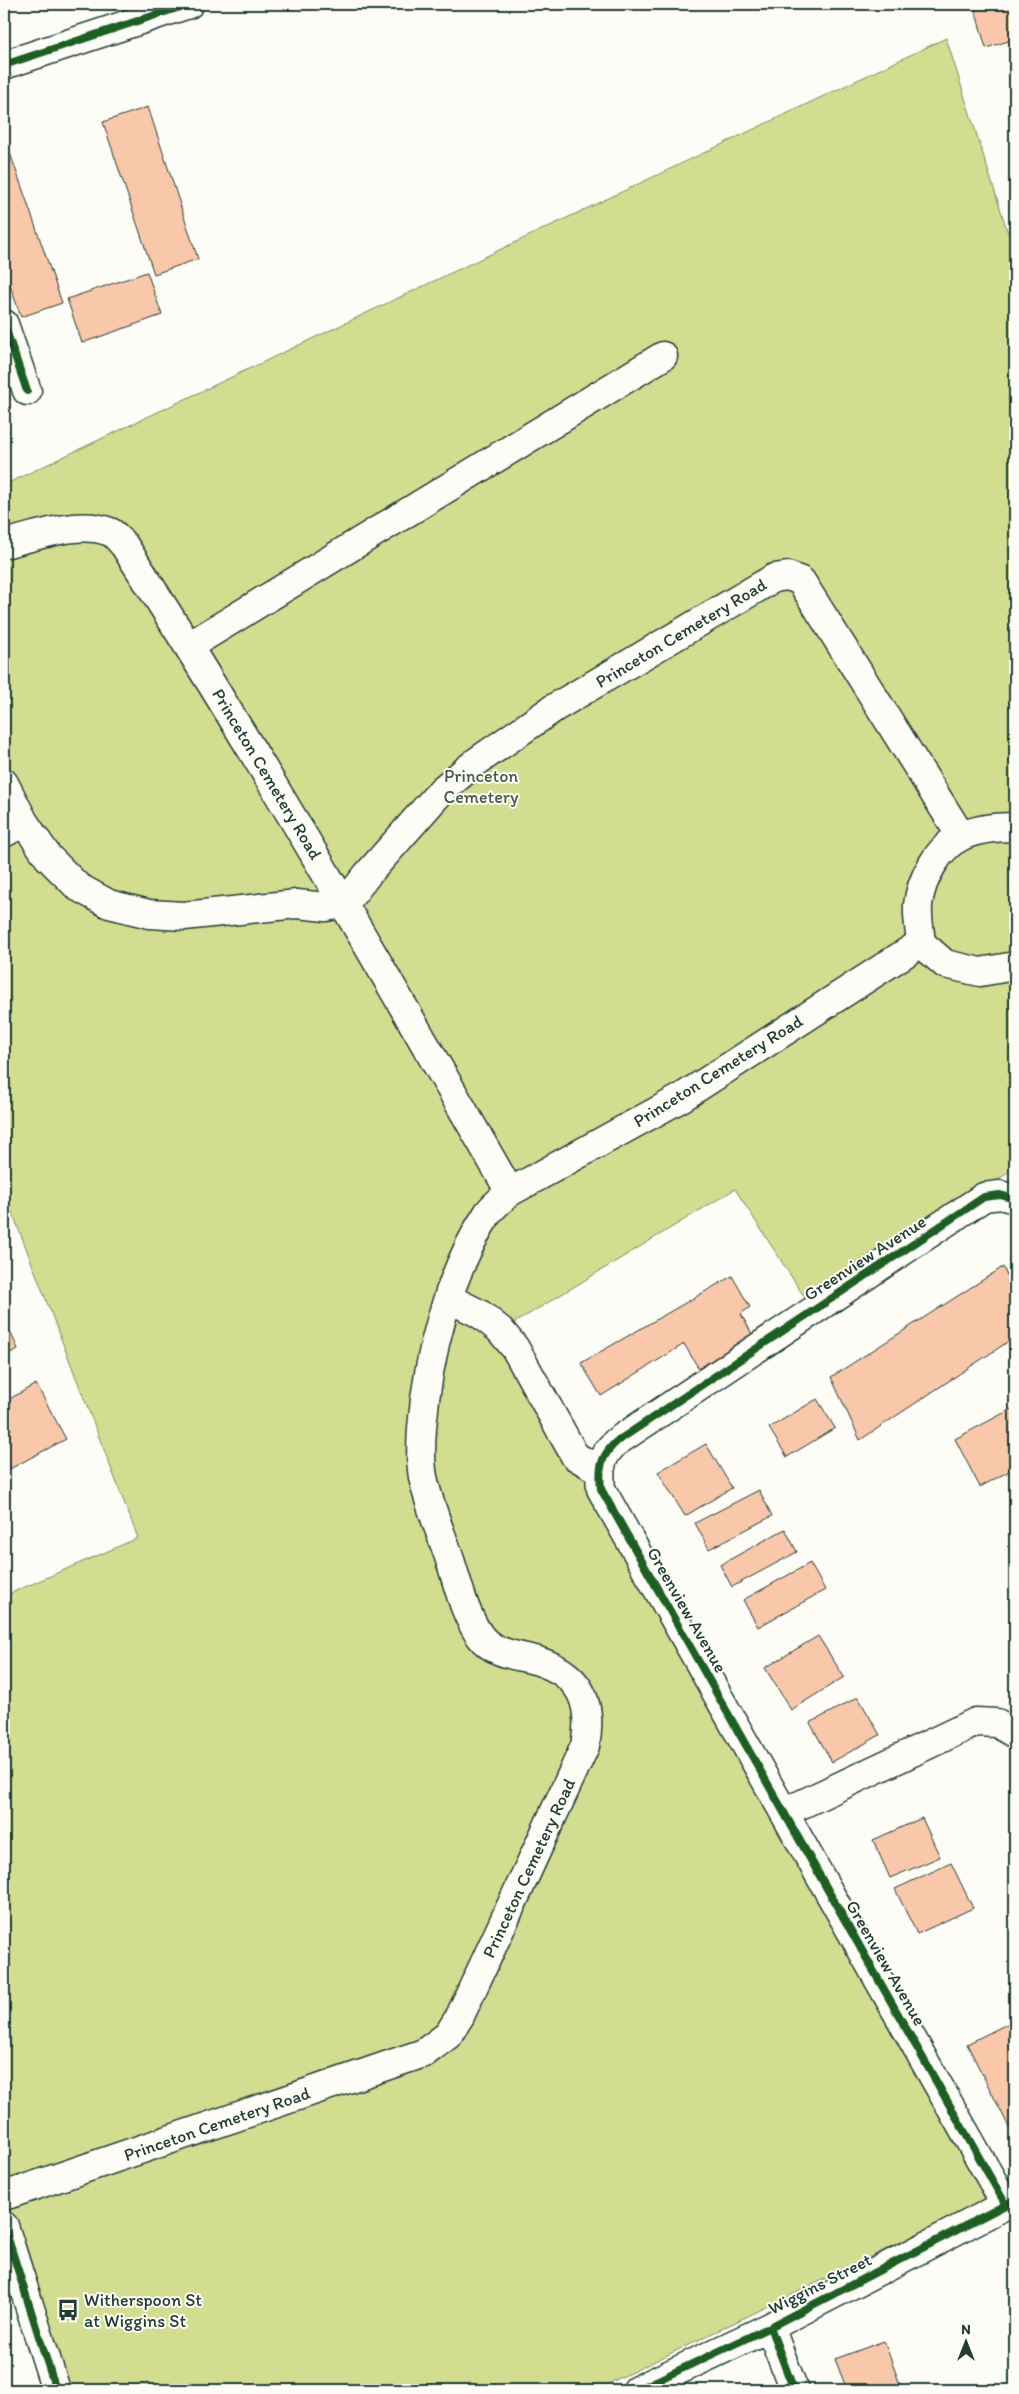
<svg xmlns="http://www.w3.org/2000/svg" width="1019" height="2394" viewBox="0 0 1019 2394" font-family="Itim,sans-serif">
<style>
.green{fill:#d2dd90;stroke:#788d62}
.building{fill:#f9c7a9;stroke:#1f3d34}
.lines{fill:none;stroke-linecap:round;stroke-linejoin:round}
.minor-casing{stroke:#1f3d34;stroke-width:31}
.path{stroke:#1f3d34;stroke-width:3;stroke-dasharray:1 4;stroke-linecap:butt}
.minor{stroke:#fdfcf7;stroke-width:28}
.cycleway-casing{stroke:#fdfcf7;stroke-width:11}
.cycleway{stroke:#1b5e20;stroke-width:8}
.labels{text-anchor:middle;stroke-width:4;stroke-linejoin:round;paint-order:stroke}
.street-label{font-size:18px;fill:#1f3d34;stroke:#fdfcf7}
.park-label{font-size:18px;fill:#435d46;stroke:#fdfcf7}
.poi-label{font-size:18px;fill:#1f3d34;stroke:#fdfcf7;text-anchor:start}
</style>
<rect width="100%" height="100%" fill="#fdfcf7"/>
<filter id="ink" filterUnits="userSpaceOnUse"><feTurbulence type="fractalNoise" baseFrequency=".02" numOctaves="2"/><feDisplacementMap in="SourceGraphic" scale="10" xChannelSelector="R" yChannelSelector="G"/><feConvolveMatrix kernelMatrix="1 2 1 2 8 2 1 2 1" color-interpolation-filters="sRGB"/></filter>
<g filter="url(#ink)">
<path class="green" d="M946,38l69,217v911l-13,11 -195,124 -72,-112 -229,139 486,870 -397,192h-525l-66,-184v-610l134,-58 -134,-347v-706z"/>
<path class="building" d="M996,4h19v35l-29,9 -11,-38z
M148,107l50,152 -44,15 -51,-152z
M9,150l53,153 -41,14 -17,-49v-117z
M147,272l15,43 -80,28 -15,-44z
M1003,1267l12,27v43l-155,103 -29,-63z
M732,1276l18,31 -9,7 11,20 -53,35 -15,-25 -83,52 -20,-33z
M4,1318l14,31 -14,7z
M36,1384l30,55 -62,33v-70z
M817,1399l18,29 -48,29 -18,-29z
M1015,1407v61l-35,19 -25,-48z
M706,1444l26,44 -47,28 -27,-44z
M759,1490l13,26 -63,33 -14,-26z
M785,1529l12,23 -65,35 -12,-22z
M810,1563l15,27 -67,37 -15,-27z
M818,1636l26,41 -53,33 -26,-42z
M858,1697l22,38 -48,27 -22,-39z
M922,1818l18,39 -50,21 -17,-38z
M951,1863l22,45 -56,26 -22,-45z
M1015,2020v103l-6,4 -42,-83z
M884,2341l18,49h-55l-12,-31z"/>
<g class="lines">
<g class="minor-casing">
<path id="minor" d="M4,65l185,-61
M4,324l23,67
M4,544c30,-7 76,-25 106,-12 5,2 9,8 14,13 136,211 261,429 386,647
M189,646l474,-290
M4,783l20,39 24,35 30,30 31,17 40,10 35,2 113,-12 29,3 19,-4 22,-28 75,-85 34,-28 78,-54 220,-130 14,-2 13,5 160,255
M1015,827c-18,0 -36,1 -53,9 -24,11 -41,43 -44,69 -1,12 2,26 3,38l24,21 35,8 35,-6
M4,833l20,-11
M448,1298l32,16 20,16 15,18 60,108 24,14
M783,1810l17,-5 176,-83 21,1 18,11
M4,2196l420,-143 24,-18 12,-19 125,-270c8,-42 -3,-71 -47,-85 -19,-6 -44,-6 -58,-25 -15,-21 -21,-48 -29,-73 -9,-28 -22,-57 -28,-86 -3,-16 -2,-34 -1,-49 6,-74 26,-153 66,-215 6,-8 15,-15 22,-21l171,-94 240,-155
M1006,2205l-405,-716c-2,-21 -1,-32 15,-47l368,-245 16,-2 15,4
M4,2226l52,164
M770,2327l24,63
M637,2390l133,-63 245,-127"/>
</g>
<path class="path" d="M48,4l2,4"/>
<use href="#minor" class="minor"/>
<g class="cycleway-casing">
<path id="cycleway" d="M4,65l185,-61
M4,324l23,67
M1006,2205l-405,-716c-2,-21 -1,-32 15,-47l368,-245 16,-2 15,4
M4,2226l52,164
M770,2327l24,63
M637,2390l133,-63 245,-127"/>
</g>
<use href="#cycleway" class="cycleway"/>
</g>
</g>
<defs>
<g id="bus-bare" transform="scale(1.725)"><path d="M-5-6H5V4H4V6H2V4H-2V6H-4V4H-5ZM-3.5-4V0h7V-4ZM-3.5 1.2v1.5H-2V1.2ZM2 1.2v1.5H3.5V1.2Z" fill="#1f3d34" stroke="#fdfcf7" stroke-width="2.5" paint-order="stroke"/></g>
</defs>
<g fill-rule="evenodd">
<use href="#bus-bare" x="68" y="2310"/>
</g>
<g class="labels">
<g class="street-label">
<text transform="translate(681 633) rotate(-31)" y="6">Princeton Cemetery Road</text>
<text transform="translate(267 774) rotate(59)" y="6">Princeton Cemetery Road</text>
<text transform="translate(718 1071) rotate(-32)" y="6">Princeton Cemetery Road</text>
<text transform="translate(865 1258) rotate(-33)" y="6">Greenview Avenue</text>
<text transform="translate(687 1610) rotate(60)" y="6">Greenview Avenue</text>
<text transform="translate(529 1868) rotate(-65)" y="6">Princeton Cemetery Road</text>
<text transform="translate(886 1963) rotate(60)" y="6">Greenview Avenue</text>
<text transform="translate(217 2124) rotate(-19)" y="6">Princeton Cemetery Road</text>
<text transform="translate(820 2284) rotate(-27)" y="6">Wiggins Street</text>
</g>
<g class="park-label">
<text x="481" y="782">Princeton<tspan x="481" dy="21">Cemetery</tspan></text>
</g>
<g class="poi-label">
<text x="84" y="2306">Witherspoon St<tspan x="84" dy="21">at Wiggins St</tspan></text>
</g>
</g>
<rect width="1019" height="2394" fill="none" stroke="#fdfcf7" stroke-width="20"/>
<rect x="10" y="10" width="999" height="2374" fill="none" stroke="#1f3d34" stroke-width="2" filter="url(#ink)"/>
<g transform="translate(966 2342)" stroke="#fdfcf7" stroke-width="4" paint-order="stroke">
<path d="M0-4L9 19L0 12L-9 19Z" fill="#1f3d34"/>
<text y="-8" font-size="14" font-weight="bold" text-anchor="middle" fill="#1f3d34">N</text>
</g>
</svg>
